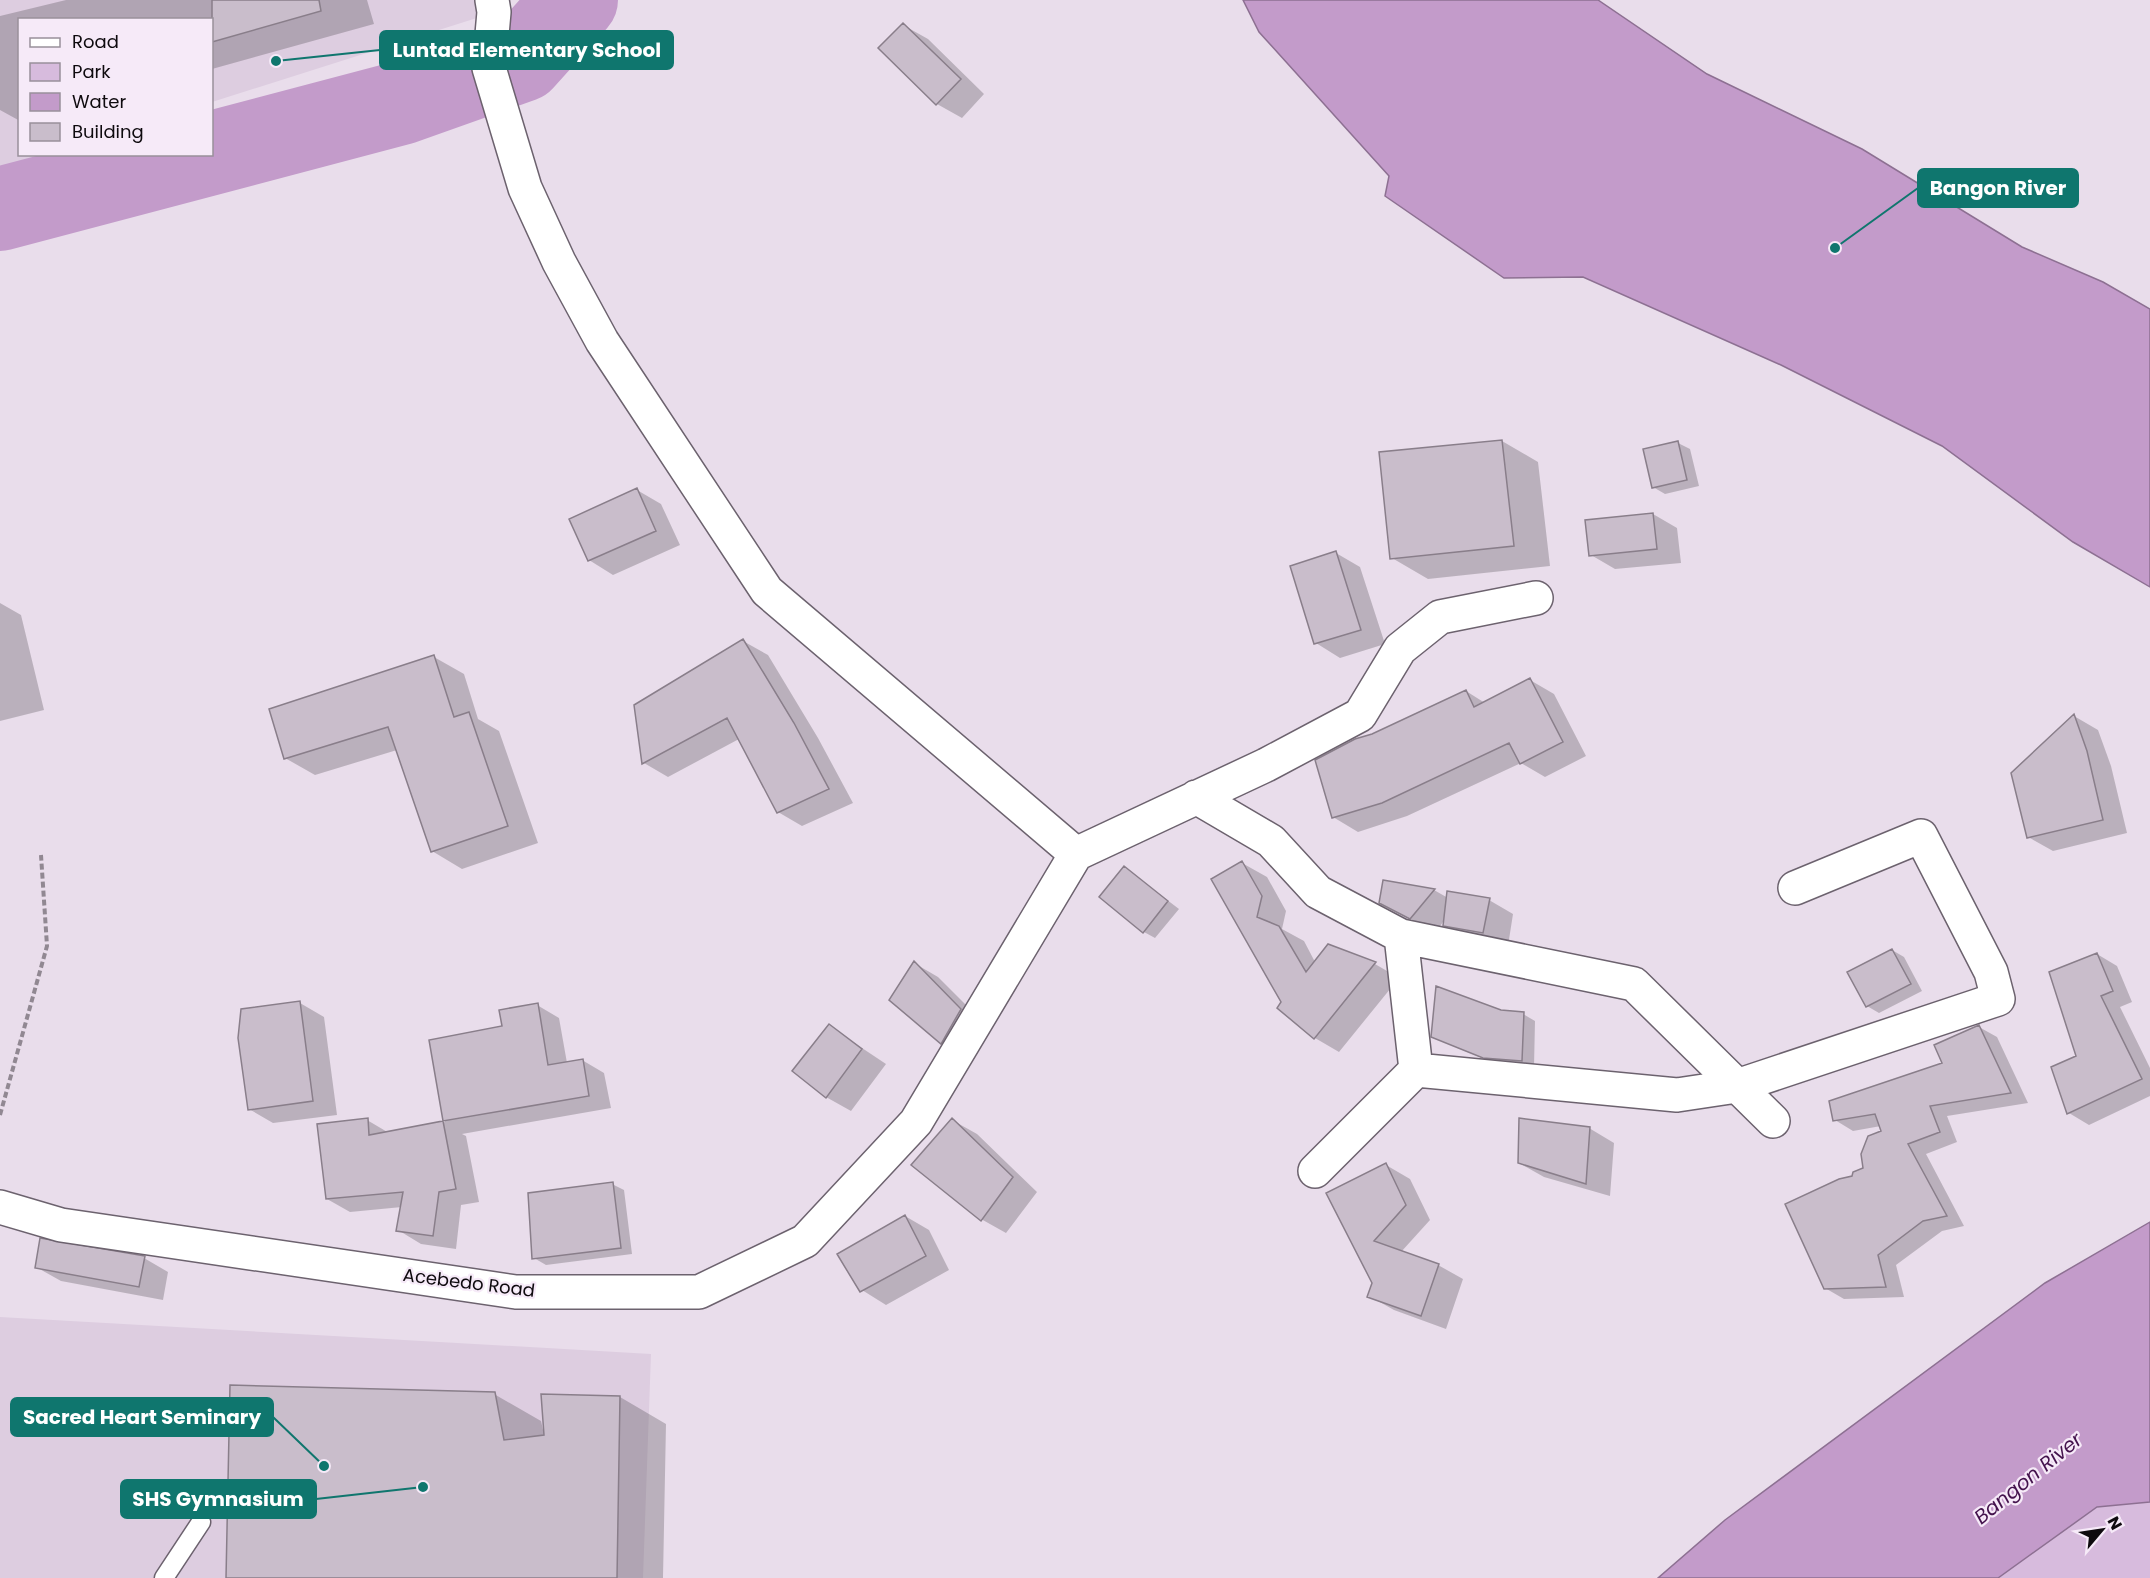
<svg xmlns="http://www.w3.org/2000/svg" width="2150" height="1578" viewBox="0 0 2150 1578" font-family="Poppins,sans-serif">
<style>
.built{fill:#ddcde0}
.green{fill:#d7bbdd}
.water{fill:#c39bca;stroke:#8d7092;stroke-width:1.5}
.shadow{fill:#0003}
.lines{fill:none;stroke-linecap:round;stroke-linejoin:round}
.river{stroke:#c39bca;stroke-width:84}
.building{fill:#c9bdcb;stroke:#897e8a;stroke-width:1.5}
.service-casing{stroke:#6c626e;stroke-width:21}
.minor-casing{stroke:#6c626e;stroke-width:36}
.path{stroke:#918892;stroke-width:4;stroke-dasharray:6 3;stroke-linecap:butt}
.service{stroke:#fff;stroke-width:18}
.minor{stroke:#fff;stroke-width:33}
.labels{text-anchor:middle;stroke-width:4.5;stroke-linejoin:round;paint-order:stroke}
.street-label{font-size:18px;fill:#0e0a0e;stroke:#f6eaf8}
.water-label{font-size:20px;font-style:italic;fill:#44134d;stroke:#f6eaf8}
.leader{fill:none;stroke:#0f766e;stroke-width:2}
.callout-dot{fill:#0f766e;stroke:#f6eaf8;stroke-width:2}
.callout{fill:#0f766e;stroke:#0f766e;stroke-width:2}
.callout-label{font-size:20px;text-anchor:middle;font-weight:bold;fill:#fff}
</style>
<rect width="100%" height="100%" fill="#e9ddeb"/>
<path class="built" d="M0,0h479l4,16 -271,86v-82h-192v134l26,1 -46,14z
M0,1317l651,37 -8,224h-643z"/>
<path class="green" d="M2150,1502v76h-152l99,-71z"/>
<path class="water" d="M1243,0h355l109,74 155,75 160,98 81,35 47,27v278l-77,-45 -131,-96 -161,-81 -198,-88 -79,1 -119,-82 4,-20 -130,-144z
M2150,1222v280l-53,5 -99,71h-340l67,-58 320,-237z"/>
<path class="shadow" d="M66,0h301l7,24 -162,45v-49h-192v101l-20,-11v-94z
M903,25l25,14 56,55 -22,24 -25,-14 -57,-56z
M1502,441l36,21 12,104 -122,13 -36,-21z
M1678,443l12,6 9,37 -34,8 -12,-7z
M637,490l24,14 19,41 -67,30 -24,-15z
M1653,514l24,14 4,35 -66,6 -24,-14z
M1336,553l24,14 25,77 -45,14 -24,-15z
M0,603l21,12 23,95 -44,11z
M743,641l25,14 50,83 35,65 -51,23 -24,-14 -39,-73 -71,38 -24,-14 -8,-58z
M434,657l30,17 14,45 21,12 39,112 -76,26 -30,-18 -35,-101 -82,25 -30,-17z
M1530,680l24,14 32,62 -41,21 -24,-14 -114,53 -49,16 -25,-15 40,-82 93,-44 19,12z
M2074,716l24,14 13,36 16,67 -74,18 -25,-14z
M1242,863l25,14 19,34 -4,18 22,12 11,21 13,-16 47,18 24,14 -60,74 -24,-14 -36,-30 4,-5 -70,-123z
M1125,868l54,41 -24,29 -11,-6z
M1434,890l14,8 41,2 24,14 -5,32 -39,-7 -24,-14v-6l-9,13 -31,-16z
M1892,950l12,7 18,34 -43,22 -12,-7z
M2097,954l20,12 15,36 -12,5 30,61v28l-61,29 -20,-12z
M914,963l24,14 47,47 -19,32 -24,-13z
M300,1003l24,14 13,98 -64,8 -24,-14z
M537,1005l22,13 8,45 15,-3 22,13 7,35 -149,26 4,2 13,66 -18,3 -5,44 -35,-5 -23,-14 4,-23 -52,5 -23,-13 40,-79 22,13 56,-11 -15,-81 74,-14z
M1500,1012l23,2 12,7 -1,46 -37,-3 -64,-27z
M829,1026l57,38 -35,47 -25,-14z
M1979,1027l18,10 31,66 -81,13 10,26 -31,12 38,72 -22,5 -46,34 8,32 -60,2 -19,-11 28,-110 12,-9 18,-37 -2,-6 -28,5 -18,-11 110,-56z
M952,1120l25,14 60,58 -31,41 -25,-14z
M1589,1128l25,15 -4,53 -66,-19 -25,-14z
M1386,1165l24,14 20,41 -29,32 37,13 25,14 -17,50 -52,-19 -25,-14 5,-13 -46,-90z
M612,1184l12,6 8,64 -86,11 -12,-7z
M905,1216l24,14 20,40 -63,35 -24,-15z
M144,1258l24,14 -5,28 -102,-19 -25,-14z
M494,1394l47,27 2,9v-35l77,2 46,27 -3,154h-435z"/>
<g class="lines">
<path class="river" d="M0,209l401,-106 121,-43 54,-60"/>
</g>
<path class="building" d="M212,0h107l2,11 -109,31z
M903,23l58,56 -25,26 -58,-57z
M1502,440l12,106 -124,13 -11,-107z
M1678,441l9,39 -35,8 -9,-39z
M637,488l19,43 -68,30 -19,-42z
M1653,513l4,36 -68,7 -4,-36z
M1336,551l25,79 -47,14 -24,-78z
M743,639l51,84 35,66 -52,24 -50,-95 -85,46 -8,-59z
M434,655l20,62 15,-5 39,114 -77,26 -43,-125 -104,32 -15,-50z
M1530,678l33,64 -43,22 -11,-21 -127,60 -50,15 -17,-58 40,-21 17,-5 94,-44 8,17z
M2074,714l13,37 16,69 -76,18 -16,-65z
M1242,861l20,35 -5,21 22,9 27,46 22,-28 48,18 -62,77 -37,-31 4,-6 -70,-123z
M1124,866l44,35 -25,32 -44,-36z
M1383,880l52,9 -25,30 -31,-16z
M1447,891l43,7 -7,35 -40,-7z
M1892,949l19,35 -45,23 -19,-35z
M2097,953l16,38 -12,5 41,83 -75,35 -16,-47 25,-11 -27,-84z
M914,961l47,48 -20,35 -52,-44z
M1436,986l65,24 23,2 -2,49 -39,-3 -52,-21z
M300,1001l13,100 -65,9 -10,-72 3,-29z
M538,1003l10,62 35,-6 6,37 -146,25 -14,-81 73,-14 -3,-16z
M829,1024l33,25 -36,49 -34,-27z
M1979,1025l32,68 -81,13 10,26 -32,12 39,72 -24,5 -45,34 8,32 -62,2 -39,-85 54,-25 13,-3 1,-4 10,-4 -2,-14 7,-18 13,-5 -6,-17 -42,7 -4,-20 113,-38 -8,-18z
M368,1118l1,17 74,-14 13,68 -17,3 -6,44 -37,-5 7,-39 -77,7 -9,-75z
M952,1118l61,59 -32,44 -70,-56z
M1519,1118l71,9 -4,57 -68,-21z
M1386,1163l20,42 -32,36 65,23 -18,52 -54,-19 5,-14 -46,-90z
M613,1182l8,66 -89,11 -4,-66z
M905,1215l21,41 -66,36 -23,-38z
M40,1238l105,18 -6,31 -104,-19z
M230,1385l265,7 9,48 40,-5 -3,-41 79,2 -3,182h-391z"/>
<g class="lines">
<g class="service-casing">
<path id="service" d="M164,1578l37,-56"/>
</g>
<g class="minor-casing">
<path id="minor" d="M1196,797l75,44 47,51 83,44 233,48 139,137
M1076,854l190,-89 94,-50 40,-66 40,-32 96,-19
M1416,1070l261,25 60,-9 261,-87 -7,-27 -70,-136 -126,52
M1315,1171l101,-101 -15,-134
M0,1207l61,18 455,67h183l106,-51 111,-119 160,-268 -309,-263 -165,-250 -43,-79 -34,-74 -36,-120 5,-56 -2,-12"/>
</g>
<path class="path" d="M0,1115l47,-169 -6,-91"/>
<use href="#service" class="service"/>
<use href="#minor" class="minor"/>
</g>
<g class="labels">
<g class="street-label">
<text transform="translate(469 1283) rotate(7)" y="6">Acebedo Road</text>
</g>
<g class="water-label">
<text transform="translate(2028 1478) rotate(-39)" y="7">Bangon River</text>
</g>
</g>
<path class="leader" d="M276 61L380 50M1835 248L1918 188M324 1466L273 1417M423 1487L316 1499"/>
<g class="callout-dot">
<circle cx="276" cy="61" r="6"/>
<circle cx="1835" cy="248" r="6"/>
<circle cx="324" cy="1466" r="6"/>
<circle cx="423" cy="1487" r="6"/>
</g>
<g class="callout">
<rect x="380" y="31" width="293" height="38" rx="6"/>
<rect x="1918" y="169" width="160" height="38" rx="6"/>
<rect x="11" y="1398" width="262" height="38" rx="6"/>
<rect x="121" y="1480" width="195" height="38" rx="6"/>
</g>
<g class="callout-label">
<text x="527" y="57">Luntad Elementary School</text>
<text x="1998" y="195">Bangon River</text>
<text x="142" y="1424">Sacred Heart Seminary</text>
<text x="218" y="1506">SHS Gymnasium</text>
</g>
<rect x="18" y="18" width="195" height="138" fill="#f6eaf8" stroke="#99909a" stroke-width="1.5"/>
<rect x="30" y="38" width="30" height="9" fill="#ffffff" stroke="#99909a" stroke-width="1.5"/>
<text x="72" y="48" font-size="18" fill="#0e0a0e">Road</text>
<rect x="30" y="63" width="30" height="18" fill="#d7bbdd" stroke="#99909a" stroke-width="1.5"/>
<text x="72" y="78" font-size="18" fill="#0e0a0e">Park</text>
<rect x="30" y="93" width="30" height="18" fill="#c39bca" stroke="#99909a" stroke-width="1.5"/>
<text x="72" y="108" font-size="18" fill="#0e0a0e">Water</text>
<rect x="30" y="123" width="30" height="18" fill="#c9bdcb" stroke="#99909a" stroke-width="1.5"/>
<text x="72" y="138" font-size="18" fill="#0e0a0e">Building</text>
<g transform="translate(2102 1530) rotate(61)" stroke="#f6eaf8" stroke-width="4.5" paint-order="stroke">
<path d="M0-4.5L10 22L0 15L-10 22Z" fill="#0e0a0e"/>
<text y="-9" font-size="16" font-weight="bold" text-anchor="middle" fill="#0e0a0e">N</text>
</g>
</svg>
